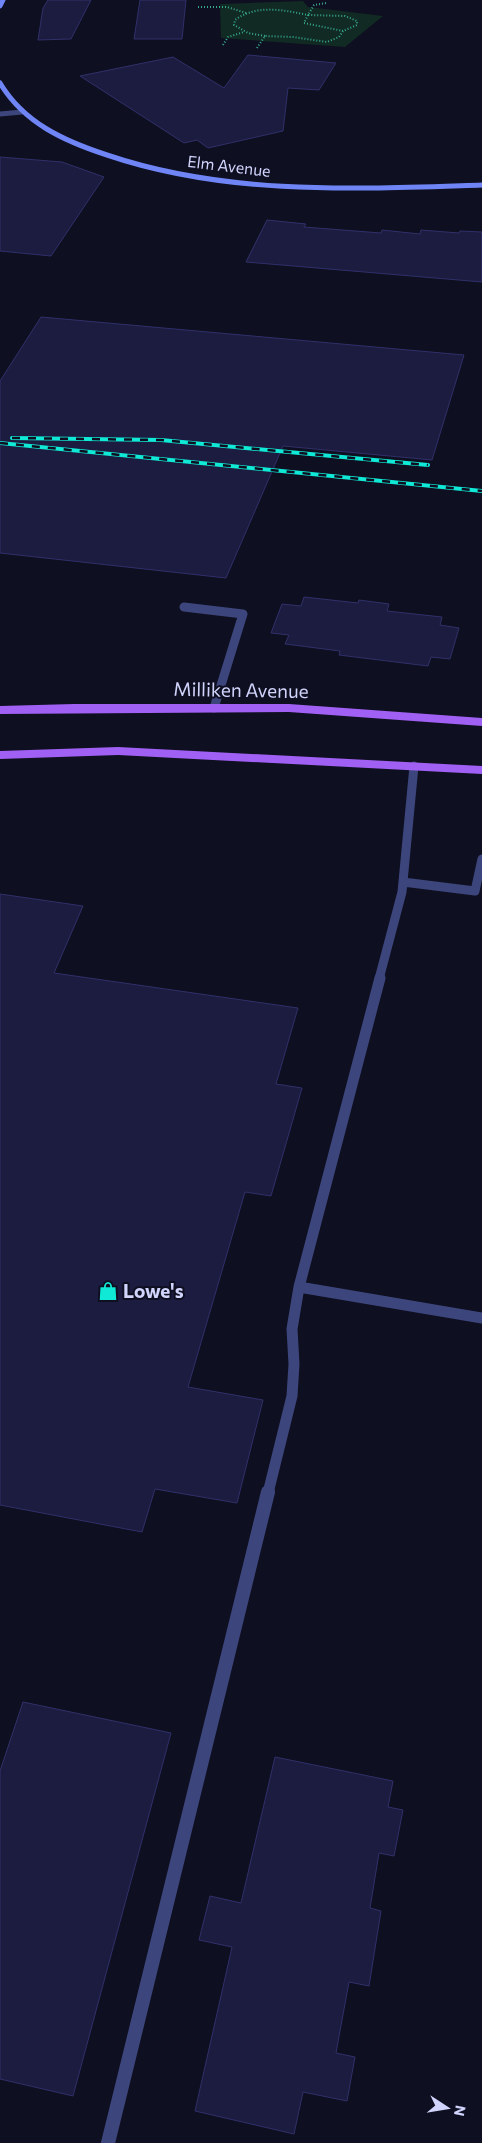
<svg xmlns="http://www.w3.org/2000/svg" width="482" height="2143" viewBox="0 0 482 2143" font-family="Commissioner,sans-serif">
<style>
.green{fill:#122a24}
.building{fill:#1c1c40;stroke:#30306a}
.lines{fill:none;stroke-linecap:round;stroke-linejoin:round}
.path{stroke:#36aa8d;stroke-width:2;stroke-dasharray:1 2;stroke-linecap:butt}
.lane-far2{stroke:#3d467c;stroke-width:9}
.lane-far1{stroke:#3d467c;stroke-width:11}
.lane{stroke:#3d467c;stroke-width:14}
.street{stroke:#3d467c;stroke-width:5}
.secondary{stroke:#6f85f5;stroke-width:5}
.primary{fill:#a060f4;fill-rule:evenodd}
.rail-casing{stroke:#10e9d5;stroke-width:4}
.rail{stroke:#0e0f20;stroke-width:2.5;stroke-dasharray:8;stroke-linecap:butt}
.labels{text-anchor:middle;stroke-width:4;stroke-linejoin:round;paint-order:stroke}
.far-street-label{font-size:16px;fill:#d1d4fc;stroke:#0e0f20}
.street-label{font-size:19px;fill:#d1d4fc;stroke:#0e0f20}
.poi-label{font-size:19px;font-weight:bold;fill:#d1d4fc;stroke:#0e0f20;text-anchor:start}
</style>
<rect width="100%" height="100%" fill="#0e0f20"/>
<path class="green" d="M303,1l5,6 75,9 -38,31 -124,-9 -1,-34z"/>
<path class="building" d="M48,0h43l-20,39 -33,1 5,-32z
M140,0h46l-4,39h-48z
M248,55l88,8 -17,27 -31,-2 -5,43 -75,17 -11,-8 -13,3 -104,-67 93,-19 51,31z
M0,157l62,5 42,15 -53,79 -51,-5z
M267,220l39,4 -2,3 77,6 1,-3 38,4 1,-4 38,3 1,-2 22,1v50l-236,-20z
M41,317l423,38 -32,105 -149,-14 -57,132 -226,-25v-172z
M304,597l54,6 1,-3 30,4 -2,7 55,6 -2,8 19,3 -9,31 -19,-2 -3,9 -89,-11 1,-4 -55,-7 4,-9 -18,-2 11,-29 19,2z
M0,894l83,12 -29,67 244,35 -22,76 26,4 -31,108 -26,-4 -57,195 75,13 -26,103 -82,-14 -13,43 -142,-27z
M23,1702l148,31 -98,363 -73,-17v-308z
M275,1757l118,24 -5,26 15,3 -9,46 -15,-3 -9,55 11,3 -12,75 -20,-4 -13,71 19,4 -8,44 -44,-9 -9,42 -99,-23 37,-164 -33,-7 11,-44 31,7z"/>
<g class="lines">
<path class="path" d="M198,7h29l19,6
M265,36l-17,-3 -14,-8 1,-5c22,-16 48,-10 73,-5l-4,8 39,8
M223,45l5,-8 16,-5
M257,48l8,-12 28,1 34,5 12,-5 4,-6 14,-6v-4l-12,-5 -37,-1 6,-10 12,-2"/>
<path class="lane-far2" d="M184,607l59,7 -29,94
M403,882l72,9 7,-32
M379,979l23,-87 12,-126"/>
<path class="lane-far1" d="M299,1287l183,31
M268,1493l24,-97 2,-32 -2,-35 7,-42 81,-309"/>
<path class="lane" d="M108,2143l160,-651"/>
<path class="street" d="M0,114l22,-2"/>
<path class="secondary" d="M0,6l3,-6
M0,83c24,40 64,58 107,72 121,41 250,34 375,30"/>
<path class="primary" d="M74,704h215l193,14v8l-193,-14 -289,2v-8z
M118,747l364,19v8l-364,-19 -118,4v-8z"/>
<g class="rail-casing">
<path id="rail" d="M12,438l149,2 267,25
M0,443l482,48"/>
</g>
<use href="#rail" class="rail"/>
</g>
<defs>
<g id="shop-bare" transform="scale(1.5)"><path d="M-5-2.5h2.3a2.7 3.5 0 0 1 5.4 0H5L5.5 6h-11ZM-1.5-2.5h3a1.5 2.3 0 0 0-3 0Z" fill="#10e9d5" stroke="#0e0f20" stroke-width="2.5" paint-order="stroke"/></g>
</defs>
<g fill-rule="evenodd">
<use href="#shop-bare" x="108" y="1291"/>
</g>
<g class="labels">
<g class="far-street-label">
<text transform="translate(229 166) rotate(7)" y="6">Elm Avenue</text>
</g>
<g class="street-label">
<text transform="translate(241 690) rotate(1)" y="7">Milliken Avenue</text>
</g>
<g class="poi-label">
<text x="123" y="1298">Lowe's</text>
</g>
</g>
<g transform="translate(447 2108) rotate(102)" stroke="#0e0f20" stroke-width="4" paint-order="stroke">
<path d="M0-4L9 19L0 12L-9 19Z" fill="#d1d4fc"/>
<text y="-8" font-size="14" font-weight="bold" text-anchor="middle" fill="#d1d4fc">N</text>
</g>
</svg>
